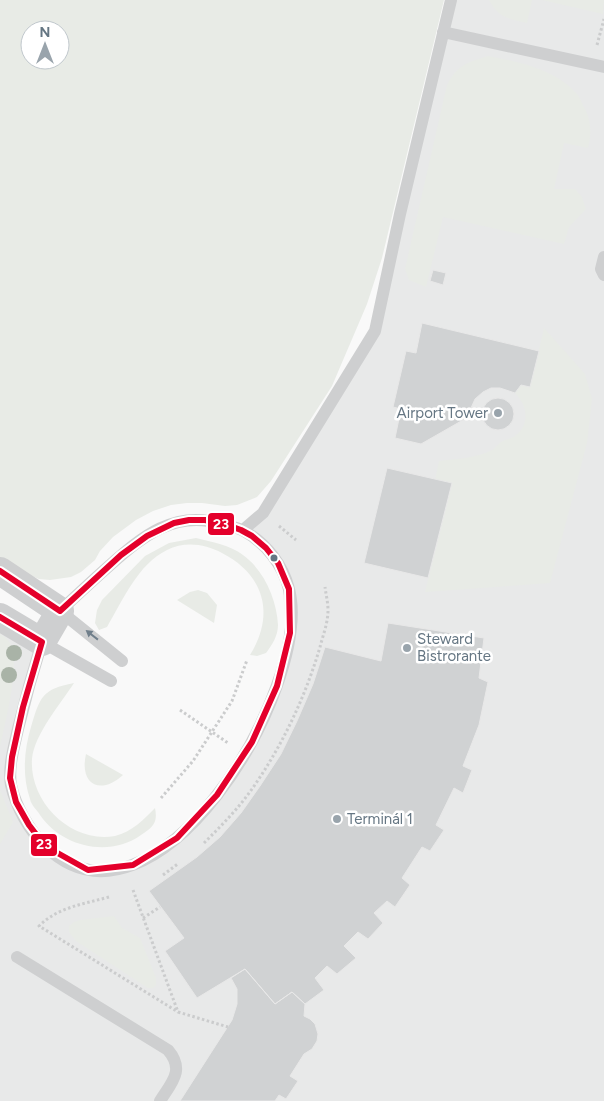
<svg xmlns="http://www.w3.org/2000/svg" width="604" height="1101" viewBox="0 0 604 1101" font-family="Figtree,sans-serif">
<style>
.built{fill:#e8e9e9}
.green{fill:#e8ebe6;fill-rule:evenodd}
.building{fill:#d0d2d3;stroke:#e8e8e8}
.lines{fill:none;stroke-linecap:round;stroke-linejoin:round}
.path{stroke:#cbcccd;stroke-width:3;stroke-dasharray:2.5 2.5;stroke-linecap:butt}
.service{stroke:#cecfd0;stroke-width:12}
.tertiary{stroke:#cecfd0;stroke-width:28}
.bus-1-casing{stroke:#fff;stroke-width:10}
.bus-1{stroke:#e4002b;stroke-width:6}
.tree{fill:#a9b3a7}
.oneway{fill:#707f8b}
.poi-dot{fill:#99a4ac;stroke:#fff;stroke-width:2}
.bus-dot{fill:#657683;stroke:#fff;stroke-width:2}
.labels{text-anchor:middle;stroke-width:5;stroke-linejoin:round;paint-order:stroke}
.poi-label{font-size:15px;fill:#657683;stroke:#fff;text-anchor:start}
.line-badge{stroke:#fff;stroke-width:2}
.badge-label{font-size:14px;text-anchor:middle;font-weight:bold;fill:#fff}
</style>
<rect width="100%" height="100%" fill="#f9f9f9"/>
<path class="built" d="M451,0h153v1101h-604v-484l42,25 -31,142 35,63 61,24 55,-21 69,-75 56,-124 -5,-80 -39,-41 20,-17 112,-182z"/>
<path class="green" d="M0,0h444l-62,258 -15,46 -35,82 -61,95 -14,16 -20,8 -12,1 -23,-3h-15l-16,2 -18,6 -17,9 -23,17 -13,14 -5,9 -14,12 -10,5 -21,3 -11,-1 -10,-4 -29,-17zM30,30h30v30h-30z
M489,0h43l-5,23c-19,-4 -29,-6 -38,-23z
M542,0h62l-1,14z
M488,56c31,6 66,13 88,37 4,4 5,9 8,14 7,12 8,27 4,41l-24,-5 -10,46h21l7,8 4,12 -17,18 -5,17 -121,-27 -17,70 -17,-7 -4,-11 42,-184c11,-21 20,-22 41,-29z
M544,328l41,46 7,25 -5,44 -37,140 -125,9 27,-108 -17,-4 4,-19c17,-2 38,-3 53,-11 4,-2 6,-6 9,-8 4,-3 10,-3 14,-6 16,-12 12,-31 0,-43l6,-8 6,1 5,-7z
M196,538c16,4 34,7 47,17 21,15 34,45 35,70 0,11 -6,20 -12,28l-9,3 -7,-1c25,-40 15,-80 -28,-102 -17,-9 -37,-12 -55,-3 -29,14 -44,50 -60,77l-8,3 -4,-7 2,-13 5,-10 43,-44 24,-13z
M198,590l9,3 10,12 -3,18 -37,-23 13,-8z
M0,634c5,3 9,6 11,11 9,23 -6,77 -11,102z
M74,683c-13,20 -40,52 -42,76 -3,43 39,85 83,77 17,-4 29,-17 40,-28 3,15 -2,19 -14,27 -32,23 -79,12 -101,-20 -3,-5 -9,-10 -10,-16 -8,-23 -6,-49 1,-72 9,-30 11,-38 43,-44z
M86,754l37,21c-23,21 -44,9 -37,-21z
M0,790l13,32 -13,22z
M114,916l8,12 18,10 16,40v7l-3,3h-5l-72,-47 -7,-9v-6l5,-4 6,-2z"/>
<path class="building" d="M433,270l13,3 -3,12 -13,-4z
M422,323l117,28 -9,36 -9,-2 -6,8 -15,-5h-9l-8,4 -8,7 -4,9 -1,8 -49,28 -26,-6 6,-29 -8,-2 13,-56 10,2z
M482 414a16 16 0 1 1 32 0a16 16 0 1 1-32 0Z
M387,468l65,15 -24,95 -64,-15z
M388,623l96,15 -5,40 9,4 -9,43 -16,41 9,4 -9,23 -9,-5 -18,37 8,5 -14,21 -8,-4 -20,31 8,7 -15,22 -8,-6 -13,12 9,10 -15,16 -10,-7 -14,14 12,12 -19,16 -10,-8 -12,12 9,12 -19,14 -13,-12 -17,12 -30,-35 -48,29 -32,-47 19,-13 -35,-47 48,-34 23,-20 21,-24 19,-27 21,-32 16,-33 16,-37 12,-37 56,14z
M245,969l30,35 17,-12 13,12 -1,12 6,3 5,5 3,10 -1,7 -5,8 -8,5 -14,22 8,5 -12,18 -7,-4 -4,6h-95l52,-81 5,-16v-15l-6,-11z"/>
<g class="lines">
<path class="path" d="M597,45l7,-26
M279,526l17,14
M180,710l48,33
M161,798l32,-37 39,-60 15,-41
M204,843c17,-17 34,-34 48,-54 30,-43 53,-91 68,-142 3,-12 8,-24 8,-37 0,-8 -2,-15 -3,-23
M163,875l16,-12
M133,890l45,122 50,15
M109,897c-25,7 -51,10 -70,29l139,86
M143,918l17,-11"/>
<path class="service" d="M443,32l161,35
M604,257l-3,12 3,6
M243,530l20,-17 112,-182 25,-117 51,-214
M111,681l-69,-39c-9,29 -17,58 -24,87 -4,18 -10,38 -7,56 5,22 18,45 34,61 109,107 269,-158 244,-257 -6,-24 -23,-46 -45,-58 -7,-4 -15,-5 -22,-7 -48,-15 -80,13 -113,42 -17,15 -33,30 -49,45l62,50
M17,957l151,93c17,20 4,32 -8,51"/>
<path class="tertiary" d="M0,571l60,40 -18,31 -42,-25"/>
<g class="bus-1-casing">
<path id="bus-1" d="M0,571l60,40 61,-56 26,-19 27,-13 15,-3h16l25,6 11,4 11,6 14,12 12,15 11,26 1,44 -13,53 -25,56 -35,53 -40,43 -44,27 -45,5 -43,-24 -16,-21 -13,-23 -6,-24 2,-21 11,-50 19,-65 -42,-25"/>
</g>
<use href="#bus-1" class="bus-1"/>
</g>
<g class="tree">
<circle cx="14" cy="653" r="8"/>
<circle cx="9" cy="675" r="8"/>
</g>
<defs><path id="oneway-solid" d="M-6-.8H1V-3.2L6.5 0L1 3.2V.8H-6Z" transform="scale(1.25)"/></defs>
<use class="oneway" href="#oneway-solid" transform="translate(92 635) rotate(-142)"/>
<g class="poi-dot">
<circle cx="498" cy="413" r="5"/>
<circle cx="407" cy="648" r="5"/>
<circle cx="337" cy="819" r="5"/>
</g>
<circle class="bus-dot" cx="274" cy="558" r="4.5"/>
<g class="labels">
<g class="poi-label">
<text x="488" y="418" text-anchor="end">Airport Tower</text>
<text x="417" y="644">Steward<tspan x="417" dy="17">Bistrorante</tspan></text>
<text x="347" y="824">Terminál 1</text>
</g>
</g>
<g class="line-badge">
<rect x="207" y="512" width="28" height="24" rx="5" fill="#e4002b"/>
<rect x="30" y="833" width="28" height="24" rx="5" fill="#e4002b"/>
</g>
<g class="badge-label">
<text x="221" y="529">23</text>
<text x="44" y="849">23</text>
</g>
<g transform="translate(45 45)"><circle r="24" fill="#ffffff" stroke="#c1c8cd"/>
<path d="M0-4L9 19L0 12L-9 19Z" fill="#99a4ac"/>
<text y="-8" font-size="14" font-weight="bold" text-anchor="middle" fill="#657683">N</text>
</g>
</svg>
